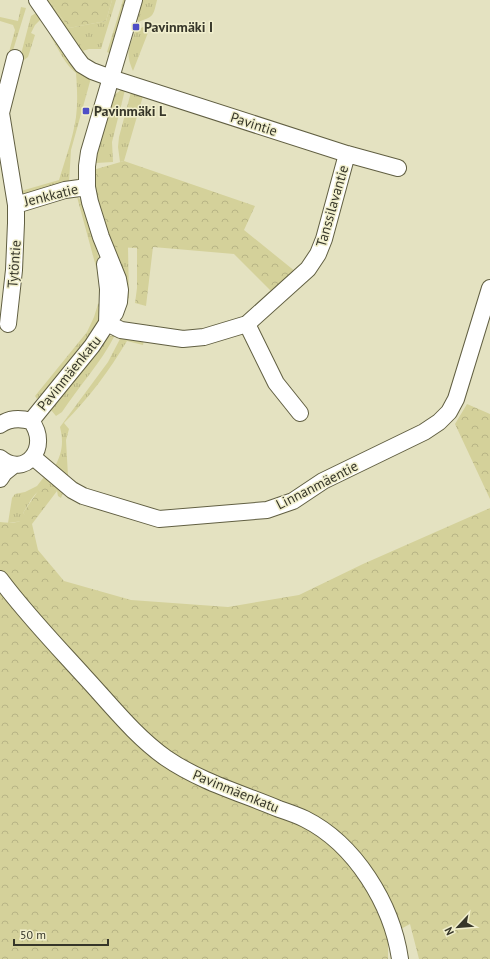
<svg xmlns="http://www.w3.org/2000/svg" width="490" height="959" viewBox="0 0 490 959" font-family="'PT Sans',sans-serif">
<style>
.grass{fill:url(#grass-tufts)}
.forest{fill:url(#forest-crowns)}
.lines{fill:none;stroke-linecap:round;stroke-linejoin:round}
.minor-casing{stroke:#615f42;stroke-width:18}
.minor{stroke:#fff;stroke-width:16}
.poi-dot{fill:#4f4fc6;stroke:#f1efcd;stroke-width:1.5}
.labels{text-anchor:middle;stroke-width:3;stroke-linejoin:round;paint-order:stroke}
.poi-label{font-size:14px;font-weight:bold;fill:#363629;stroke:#f1efcd;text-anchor:start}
.street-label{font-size:14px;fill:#363629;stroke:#f1efcd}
</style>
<defs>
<pattern id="grass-tufts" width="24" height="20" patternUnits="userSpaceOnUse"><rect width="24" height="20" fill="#d4d19a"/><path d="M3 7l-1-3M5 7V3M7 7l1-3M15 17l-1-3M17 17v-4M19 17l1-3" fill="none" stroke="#b7b485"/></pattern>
<pattern id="forest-crowns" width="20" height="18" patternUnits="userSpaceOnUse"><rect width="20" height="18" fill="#d4d19a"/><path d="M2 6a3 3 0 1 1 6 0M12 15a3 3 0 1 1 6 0" fill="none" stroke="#b7b485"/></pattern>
</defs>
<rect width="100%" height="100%" fill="#e4e2c1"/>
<path class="grass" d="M45,0h4l20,28 37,-7 6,-21h4l-15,49h-12l-10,3z
M123,0h5l-17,54 -4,-2z
M140,0h17c-4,17 -3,16 -19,22v-2l-4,-1z
M21,7l5,1 -15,49 -3,-1 7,-26 -2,-5 -13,-4v-4l18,4z
M36,13l6,5 -7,7 -4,8 4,2 -7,22 -4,3 -4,-2 11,-42z
M147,25h4l-18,46c-8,-19 -4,-22 2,-40z
M51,34l40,44 -20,72 -2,32 -44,13 -5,-2 1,-2 38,-11c6,-20 14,-42 17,-63 2,-15 1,-30 0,-44 -11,-8 -18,-25 -25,-36z
M121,90h4l-13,52 1,20 -17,1 -2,-1 17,-65z
M131,92l12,4 -19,65 -4,1 -2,-15 1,-10z
M77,197l6,4 20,72 -3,22 -2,-21z
M113,247h15l1,51 -2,1z
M100,302c1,5 1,11 0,15 -8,26 -43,63 -63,82l-2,-3 52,-64 7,-15 4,-13z
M114,335h1c-14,28 -36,51 -53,77l-6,4 -5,-6 11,-17 45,-56z
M121,337l23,3 -1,5 -16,-4c-18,30 -38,57 -63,82l5,6 -3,11 2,36 10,7 -2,5 -22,-20c8,-14 10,-25 6,-41l48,-65z
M44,477l19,16 -2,5 -3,-2 -1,-5c-18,-11 -25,9 -34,22l4,4 -4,4 -15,2 4,-25 3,-4 10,-2 12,-6z"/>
<path class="forest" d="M49,0h63l-6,21 -37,7z
M124,161l131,45 -11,24 52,42 -23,21 -39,-39 -81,-7 -7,59 -11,-3 2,-15v-40l-24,-1 -8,-18 -11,-35 -1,-24z
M467,404l23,10v85l-35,-75z
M44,487h7l6,4 -25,33 6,26 26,31 67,19 97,7 71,-12 64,-31 127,-56v451h-71l-9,-35 -22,12v23h-388v-437c9,1 20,2 26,-5l-3,-4 15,-22z"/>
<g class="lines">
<g class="minor-casing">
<path id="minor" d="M37,0l39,57 6,8 10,6 19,7 236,76 51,14
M16,205l49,-15 22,-3
M105,264l3,25 -1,34
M107,323l14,7 62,9 21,-2 43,-13 61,-55 10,-15 6,-15 23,-85
M8,324l6,-54 2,-47v-18l-15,-92 14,-55
M247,324l29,59 24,30
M31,421l61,-75 15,-23 8,-10 4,-11 1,-12 -2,-11 -17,-42 -11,-35 -3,-15v-21l2,-14 45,-152
M0,425c9,-7 20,-7 31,-4 20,26 -6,58 -31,37
M33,457l39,33 11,6 76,23 108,-9 26,-9 30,-20 101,-49 15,-10 10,-10 7,-13 34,-111
M0,479l4,-6 10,-8
M0,579c26,35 56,66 85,98 26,28 50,59 81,81 35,24 75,35 113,51 9,3 18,6 26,10 50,25 87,85 95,140"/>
</g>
<use href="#minor" class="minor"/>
</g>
<g class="poi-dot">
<rect x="132" y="23" width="8" height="8" rx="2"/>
<rect x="82" y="107" width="8" height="8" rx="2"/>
</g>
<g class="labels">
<g class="poi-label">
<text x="144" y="32">Pavinmäki I</text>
<text x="94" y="116">Pavinmäki L</text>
</g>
<g class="street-label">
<text transform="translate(254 124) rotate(18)" y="5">Pavintie</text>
<text transform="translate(51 195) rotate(-14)" y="5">Jenkkatie</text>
<text transform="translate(332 206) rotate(-74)" y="5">Tanssilavantie</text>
<text transform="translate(14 264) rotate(-86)" y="5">Tytöntie</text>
<text transform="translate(69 373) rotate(-51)" y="5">Pavinmäenkatu</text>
<text transform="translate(317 485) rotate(-27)" y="5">Linnanmäentie</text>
<text transform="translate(236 791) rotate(22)" y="5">Pavinmäenkatu</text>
</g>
</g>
<g transform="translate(458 927) rotate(244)" stroke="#f1efcd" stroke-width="3" paint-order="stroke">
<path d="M0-3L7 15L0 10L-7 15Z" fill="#363629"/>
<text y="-6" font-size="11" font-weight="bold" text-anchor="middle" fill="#363629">N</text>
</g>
<path d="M14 939v6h94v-6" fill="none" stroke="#363629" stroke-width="2"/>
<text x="20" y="939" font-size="12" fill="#363629" stroke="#f1efcd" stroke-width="3" paint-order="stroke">50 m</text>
</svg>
